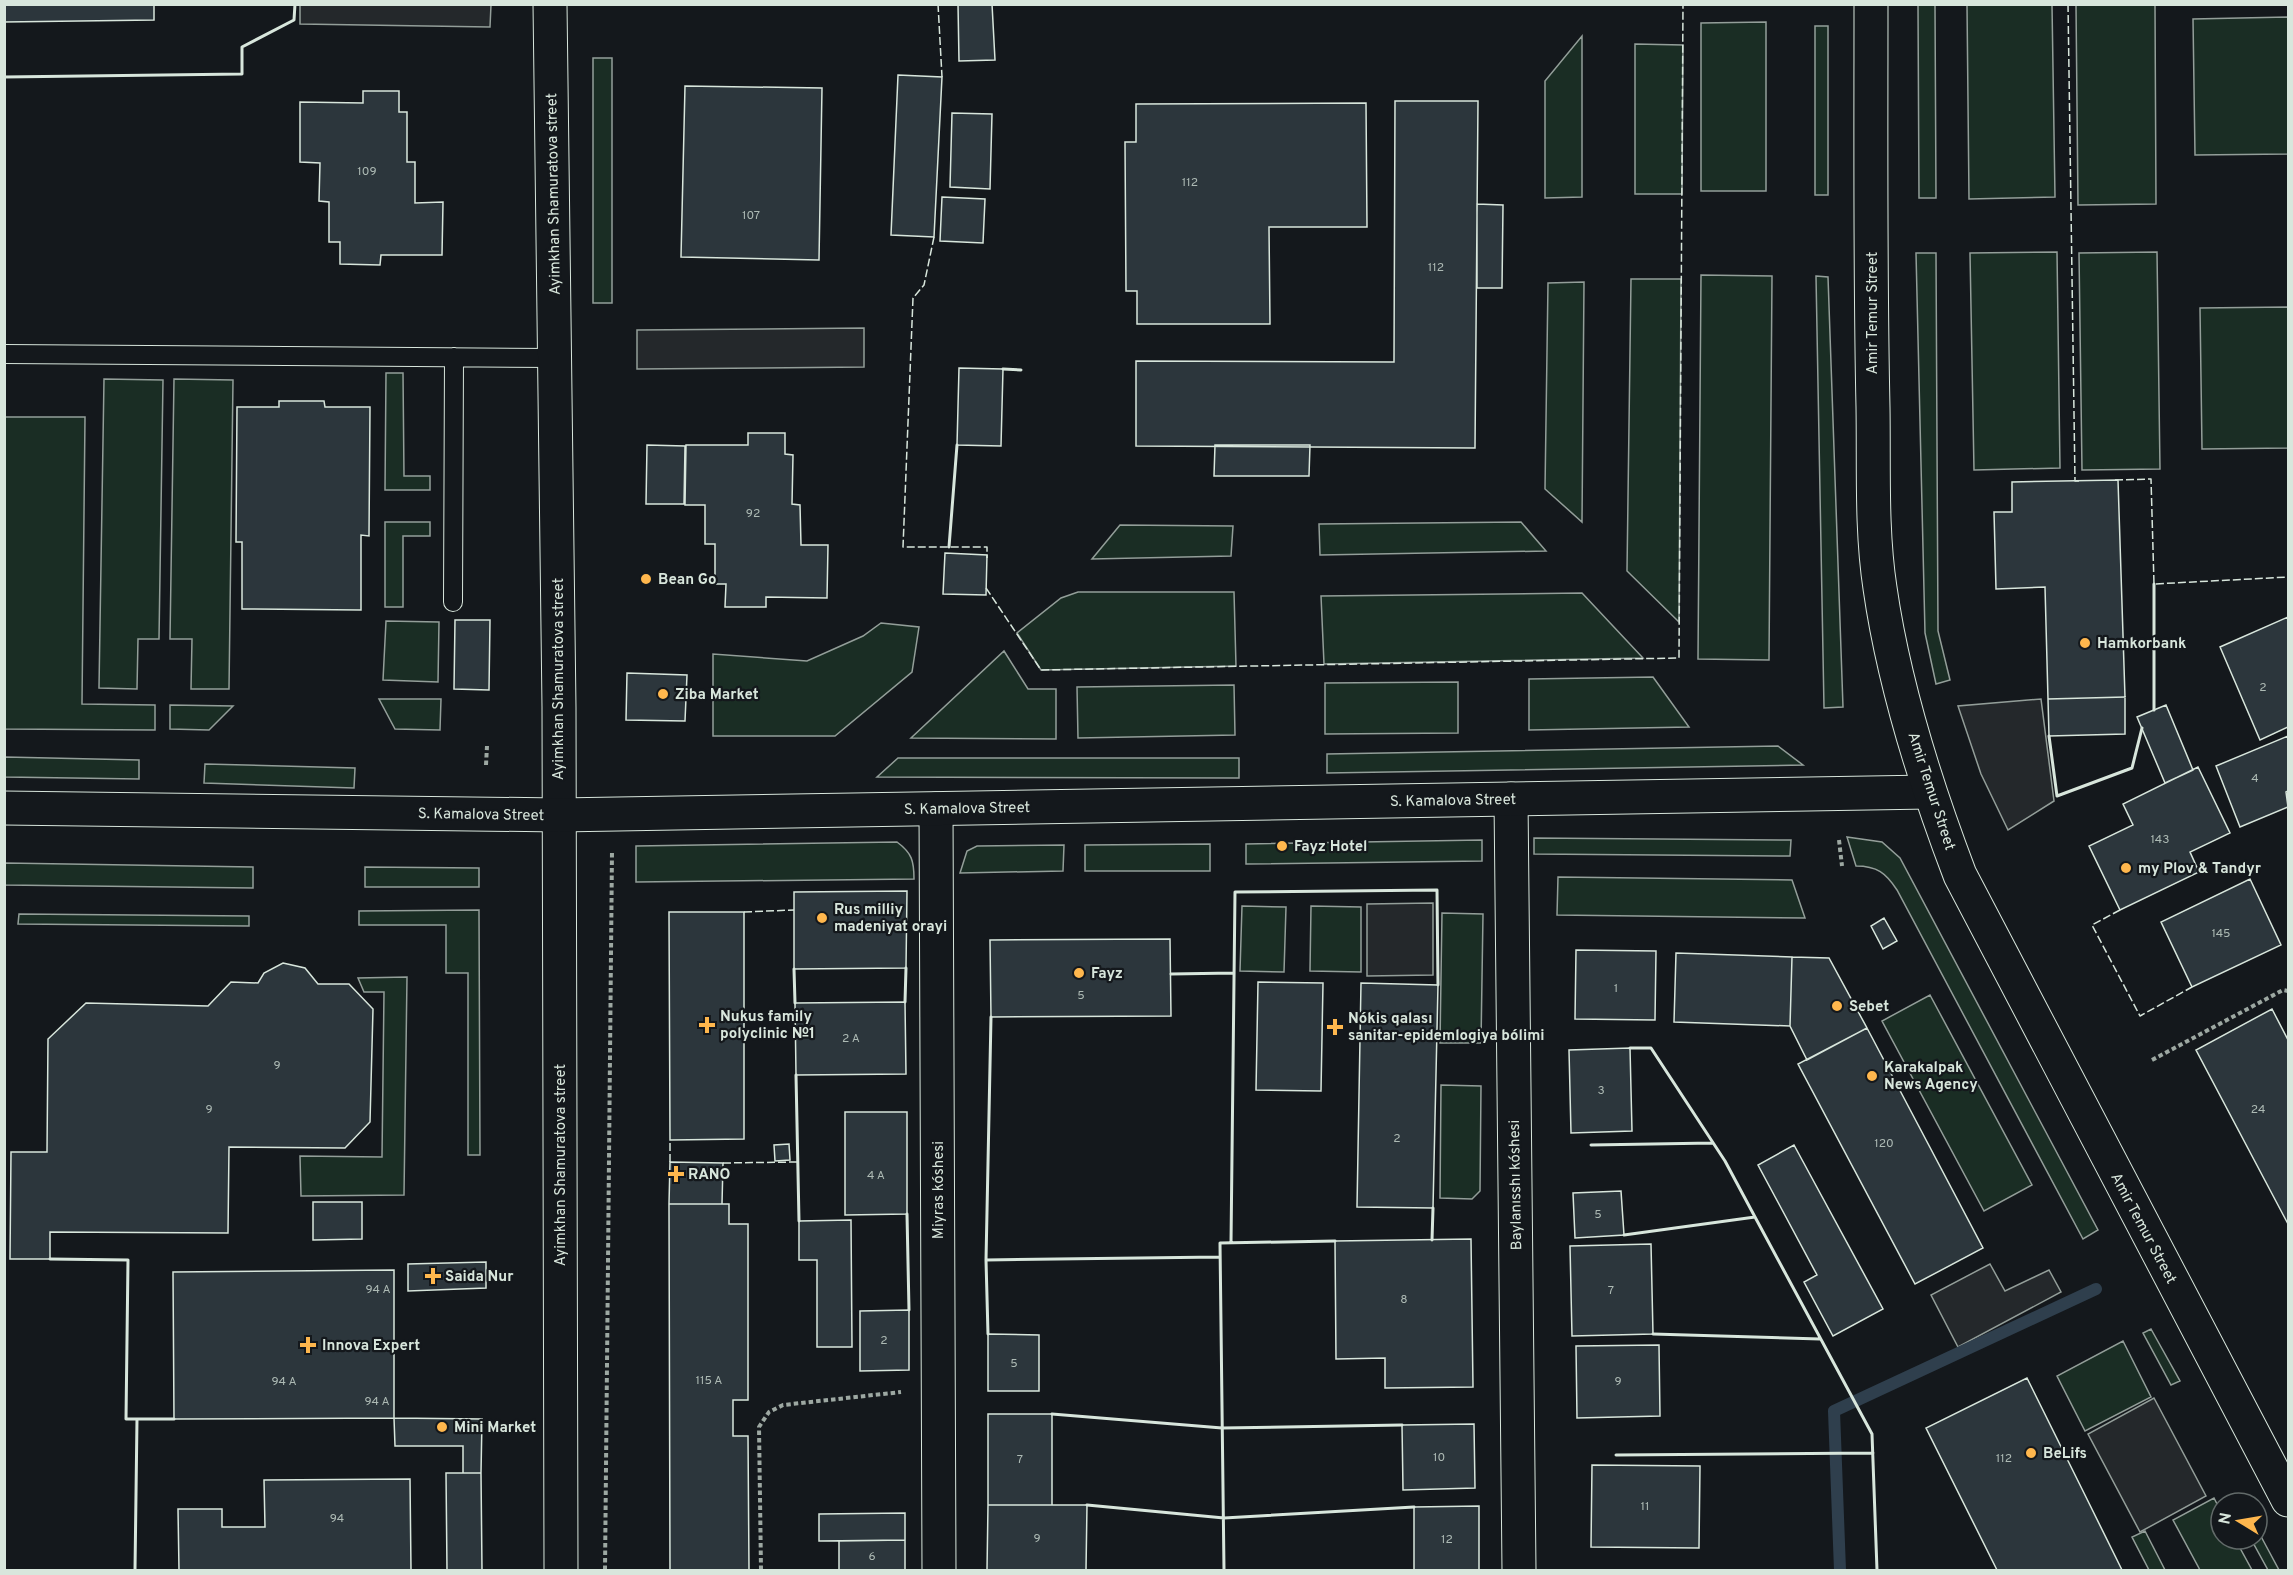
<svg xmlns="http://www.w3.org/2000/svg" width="2293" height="1575" viewBox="0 0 2293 1575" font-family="Overpass,sans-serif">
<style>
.green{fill:#1a2d24;stroke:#939e99;stroke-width:1.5}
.parking{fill:#24282b;stroke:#939e99;stroke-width:1.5}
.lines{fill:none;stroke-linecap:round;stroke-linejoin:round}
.stream{stroke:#2f3f4d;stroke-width:12}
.building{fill:#2c363c;stroke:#d8e6dc;stroke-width:1.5}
.service-casing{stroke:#d8e6dc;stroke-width:20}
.minor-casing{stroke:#d8e6dc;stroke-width:35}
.tertiary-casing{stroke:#d8e6dc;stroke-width:35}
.secondary-casing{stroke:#d8e6dc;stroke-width:35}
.path{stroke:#9da8a2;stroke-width:4;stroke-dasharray:4.5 3;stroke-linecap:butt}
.service{stroke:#14181c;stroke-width:18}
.minor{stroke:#14181c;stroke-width:33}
.tertiary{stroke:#14181c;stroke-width:33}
.secondary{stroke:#14181c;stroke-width:33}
.fence{stroke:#d8e6dc;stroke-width:1.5;stroke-dasharray:8 3;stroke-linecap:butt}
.wall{stroke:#d8e6dc;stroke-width:3}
.poi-dot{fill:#ffb74d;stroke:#14181c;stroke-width:2}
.labels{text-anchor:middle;stroke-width:4.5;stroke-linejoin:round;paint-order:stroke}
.number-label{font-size:12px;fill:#adbab4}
.street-label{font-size:15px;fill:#d8e6dc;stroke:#14181c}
.poi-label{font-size:15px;font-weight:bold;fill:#d8e6dc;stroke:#14181c;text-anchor:start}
</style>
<rect width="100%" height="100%" fill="#14181c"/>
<path class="green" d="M1918,5h17l1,193h-17z
M1967,5h85l3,192 -86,2z
M2076,5h79l1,199 -78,1z
M2288,17v137l-93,1 -2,-136z
M1766,22v169h-65v-168z
M1815,26h13v169h-13z
M1582,36v161l-37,1v-117z
M1635,44l48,1 -1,149h-47z
M593,58h19v245h-19z
M2057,252l3,216 -86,2 -4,-217z
M2157,252l3,217 -78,1 -3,-217z
M1916,253h20l2,378 12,49 -14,4 -11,-51z
M1701,275l71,1 -3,384 -71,-1z
M1816,276l12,1 15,430 -19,1z
M1631,279h50l-2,343 -52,-51z
M1584,282l-2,240 -37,-33 3,-206z
M2288,307v141l-86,1 -2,-141z
M386,373h17l1,103h26v14h-45z
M104,379l59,1 -4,259h-21l-1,50 -38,-1z
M174,379l59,1 -4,309h-38l1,-50h-22z
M5,417h80l-3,287 73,1v25l-150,-1z
M385,522h45v14h-27v71h-18z
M1521,522l25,29 -226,4 -1,-31z
M1120,525l113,1 -2,30 -139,3z
M1078,592h156l2,74 -195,4 -24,-37 44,-35z
M1582,593l61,65 -319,6 -3,-68z
M386,621l53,1 -1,60 -55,-2z
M881,623l38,4 -7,45 -77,64h-122v-82l94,7 56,-25z
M1004,651l24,38h28v50l-145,-1z
M1653,677l36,50 -160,3v-51z
M1458,682v51l-133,1v-51z
M1234,685l1,50 -157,3 -1,-51z
M379,699h62l-1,31 -45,-1z
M170,705l63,1 -24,24 -39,-1z
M1778,746l25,19 -476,8v-19z
M5,757l134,3v19l-134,-2z
M898,758h341v20l-362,-1z
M205,764l150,4 -1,20 -150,-5z
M1847,837l35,5 18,16 198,372 -15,9 -186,-349c-11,-17 -20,-24 -41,-24z
M1534,838l257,2 -1,16 -256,-2z
M1482,840v21l-236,3v-20z
M897,842c15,11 17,19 17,37l-278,3v-36z
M1210,844v27h-125v-26z
M1064,845l-1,26 -103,2 7,-22 10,-5z
M5,863l248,4v21l-248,-3z
M365,867l114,1v19h-114z
M1558,877l234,3 13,38 -248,-3z
M1242,906l44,1 -2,65 -44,-1z
M1311,906l50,1v65l-51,-1z
M479,910l1,245h-12v-182h-22v-48h-87v-14z
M1442,913l41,1 -2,129h-41z
M19,914l230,2v10l-231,-2z
M407,977l-3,218 -103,1 -1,-40 82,1 2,-165h-20l-6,-14z
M1930,995l102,190 -48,26 -102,-190z
M1441,1085l40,1 -1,105 -8,8 -32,-1z
M2151,1329l29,52 -9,4 -28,-52z
M2123,1341l28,56 -66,34 -28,-55z
M2214,1498l7,14v27h14l17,31h-52l-27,-50z
M2257,1529l22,41h-11l-17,-31h6z
M2145,1531l20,39h-16l-17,-33z"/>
<path class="parking" d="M300,5h191l-1,22 -190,-3z
M864,328v39l-227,2v-39z
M2041,699l13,102 -46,29 -27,-56 -23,-68z
M1433,903v72l-66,1v-72z
M1990,1264l15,27 44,-21 12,22 -103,55 -27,-52z
M2154,1398l52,98 -66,36 -52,-98z"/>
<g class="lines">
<path class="stream" d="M1840,1570l-6,-159 262,-122"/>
</g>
<path class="building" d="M4,4h150v16l-150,2z
M958,4h34l3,56 -36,1z
M898,75l44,2 -8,160 -43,-2z
M685,86l137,2 -3,172 -138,-3z
M363,91h36v21h8v50h8v41l28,-1 -1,53h-61l-1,10 -40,-1v-22h-11v-40l-10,-1 1,-38 -20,-1v-60l63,1z
M1395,101h83l-3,347 -339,-2v-85l258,1z
M1366,103l1,124h-98l1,97h-133v-33h-11l-1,-149h11v-38z
M952,113l40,1 -2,75 -40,-2z
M942,197l43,2 -2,44 -43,-2z
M1477,204l26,1 -1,83h-25z
M959,368l44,1 -2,77 -44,-1z
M279,401h45l1,6h45l-1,129 -8,-1v75l-119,-1v-67h-6l1,-135h42z
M748,433h37v21l8,1 -1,49 8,1 1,40h27l-1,53 -61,-1v10h-41l1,-23h-11v-40h-10v-39h-20l1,-60h62z
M647,445l38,1 -1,58h-38z
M1215,445h95l-1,31h-95z
M2118,480l7,217 -77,2 -3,-112 -49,2 -2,-77h18v-30z
M945,553l42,2 -1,40 -43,-1z
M2288,617v110l-28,13 -40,-93z
M455,620h35l-1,70 -35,-1z
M627,673l60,2 -2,46 -59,-1z
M2125,697v37l-76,2 -1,-37z
M2166,705l27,65 -28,13 -28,-66z
M2288,736v55l-2,1 2,15 -48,20 -24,-61z
M2198,767l32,66 -40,19 9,20 -79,38 -31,-64 44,-21 -10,-21z
M2250,879l31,66 -89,42 -31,-65z
M907,891l-1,77 -112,1v-77z
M669,912h75v227l-74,1z
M1884,918l13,23 -14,8 -12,-23z
M1170,939l1,77 -180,1 -1,-77z
M1576,950l80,1 -1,69 -80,-1z
M1676,953l116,4 -2,69 -116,-4z
M1792,957l37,1 38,70 -60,32 -17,-34z
M283,963l22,5 13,16h31l24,25 -3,113 -25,26 -116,-1 -1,86 -178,-1v27h-40l1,-107h36l1,-113 38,-36 122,3 23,-24 27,1 6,-10z
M1258,982l65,1 -2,108 -65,-1z
M1361,983l77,2 -5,223 -76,-1z
M905,1002l1,72 -110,1 -1,-72z
M2272,1009l16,31v184l-92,-174z
M1867,1028l116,220 -68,36 -117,-220z
M1630,1048l2,83 -61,2 -2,-83z
M845,1112h62v102l-62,1z
M789,1144l1,16 -15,1 -1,-16z
M1794,1145l89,164 -50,27 -29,-54 13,-7 -59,-110z
M670,1162l53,1 -1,41h-53z
M1621,1191l3,44 -49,3 -2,-45z
M313,1202h49v37l-49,1z
M669,1204h60v20h19v176h-15v36h15l1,134h-79z
M851,1220l1,127h-35v-87h-18v-39z
M1471,1239l2,148 -88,1v-30l-49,1 -1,-118z
M1651,1244l2,90 -81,2 -2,-90z
M486,1262v26l-78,3v-27z
M394,1270v148l-220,1 -1,-147z
M909,1310v60l-49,1v-60z
M988,1334l51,1v56h-51z
M1659,1345l1,71 -83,2 -1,-72z
M2027,1378l55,111 40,81h-125l-71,-142z
M988,1414h64v91h-64z
M394,1418l88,1 -1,54h-18v-27h-68z
M1474,1424l1,64 -72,2 -1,-65z
M1592,1465l108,1 -1,82 -108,-1z
M446,1473h35l1,97h-35z
M410,1479l1,91h-232l-1,-61h44v18h43l-1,-47z
M988,1505h99l-1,65h-99z
M1479,1506v64h-65v-63z
M905,1513v27l-86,1v-27z
M905,1540v30h-66v-29z"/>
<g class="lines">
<g class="service-casing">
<path id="service" d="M4,354l551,4
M453,602l1,-245"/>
</g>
<g class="minor-casing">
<path id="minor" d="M550,4l9,703 2,863
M1511,799l8,771
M936,809l3,761"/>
</g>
<g class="tertiary-casing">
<path id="tertiary" d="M4,808l555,7 1370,-23"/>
</g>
<g class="secondary-casing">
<path id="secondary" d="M1871,4c0,135 -1,269 2,403 1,60 -2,122 7,181 14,98 45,195 80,287l328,625"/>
</g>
<path class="path" d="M486,765l1,-19
M1839,840l3,26
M2152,1060l131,-70 5,1
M605,1570l7,-719
M761,1570l-2,-143 10,-15 14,-7 118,-13"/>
<use href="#service" class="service"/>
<use href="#minor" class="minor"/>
<use href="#tertiary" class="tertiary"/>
<use href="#secondary" class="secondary"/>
<path class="fence" d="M938,4l4,73
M2068,4l7,477h4
M934,237l-10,48 -11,13 -10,249h84v11
M2115,480l36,-1 3,105 134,-7
M986,588l55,82 638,-12 4,-654
M2120,910l-28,15 48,91 52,-29
M744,912l50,-2
M670,1162v-22
M723,1163l75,-1"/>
<path class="wall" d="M4,77l238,-3v-27l52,-27 1,-16
M1003,369l18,1
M949,547l8,-102
M2154,710v-126
M2049,736l8,60 75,-28 10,-40
M794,969l1,34
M1171,974l63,-1
M905,1002l1,-34
M1630,1048h21l74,113 30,56
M796,1075l3,146
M1591,1145l122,-2
M907,1214l2,96
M1624,1235l131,-18 117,217 5,136
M1432,1240l1,-32
M1231,1243l4,-351 202,-2 1,95
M50,1259l78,1 -2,159h11
M986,1260l234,-3
M988,1334l-2,-74 5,-243
M1653,1334l167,5
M1052,1414l170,14 180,-3
M1616,1455l257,-2
M1087,1505l137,13 190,-11
M135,1570l2,-151h37
M1224,1570l-4,-327 115,-2"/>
</g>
<g class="poi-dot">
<circle cx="646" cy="579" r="6"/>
<circle cx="2085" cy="643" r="6"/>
<circle cx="663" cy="694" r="6"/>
<circle cx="1282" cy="846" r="6"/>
<circle cx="2126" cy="868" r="6"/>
<circle cx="822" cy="918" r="6"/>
<circle cx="1079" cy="973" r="6"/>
<circle cx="1837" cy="1006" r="6"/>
<path d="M704 1016h6v6h6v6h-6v6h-6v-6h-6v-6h6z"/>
<path d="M1332 1018h6v6h6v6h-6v6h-6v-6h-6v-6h6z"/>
<circle cx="1872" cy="1076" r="6"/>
<path d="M673 1165h6v6h6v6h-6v6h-6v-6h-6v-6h6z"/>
<path d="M430 1267h6v6h6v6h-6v6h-6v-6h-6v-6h6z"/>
<path d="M305 1336h6v6h6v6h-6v6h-6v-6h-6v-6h6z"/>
<circle cx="442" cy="1427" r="6"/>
<circle cx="2031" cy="1453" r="6"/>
</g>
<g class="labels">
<g class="number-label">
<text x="367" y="175">109</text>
<text x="1190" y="186">112</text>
<text x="751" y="219">107</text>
<text x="1436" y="271">112</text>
<text x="753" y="517">92</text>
<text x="2263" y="691">2</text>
<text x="2255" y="782">4</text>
<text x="2160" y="843">143</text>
<text x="2221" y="937">145</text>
<text x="1616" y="992">1</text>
<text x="1081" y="999">5</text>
<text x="851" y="1042">2 А</text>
<text x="277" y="1069">9</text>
<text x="1601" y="1094">3</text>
<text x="209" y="1113">9</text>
<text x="2258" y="1113">24</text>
<text x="1397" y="1142">2</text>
<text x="1884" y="1147">120</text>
<text x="876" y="1179">4 А</text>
<text x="1598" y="1218">5</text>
<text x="378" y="1293">94 А</text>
<text x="1611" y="1294">7</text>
<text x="1404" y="1303">8</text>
<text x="884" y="1344">2</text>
<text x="1014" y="1367">5</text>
<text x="709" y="1384">115 А</text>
<text x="284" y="1385">94 А</text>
<text x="1618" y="1385">9</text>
<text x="377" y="1405">94 А</text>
<text x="1439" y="1461">10</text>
<text x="2004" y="1462">112</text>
<text x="1020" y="1463">7</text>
<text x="1645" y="1510">11</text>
<text x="337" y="1522">94</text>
<text x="1037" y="1542">9</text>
<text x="1447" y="1543">12</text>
<text x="872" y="1560">6</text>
</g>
<g class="street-label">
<text transform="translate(553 194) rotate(-91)" y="5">Ayimkhan Shamuratova street</text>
<text transform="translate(1872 313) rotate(-90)" y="5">Amir Temur Street</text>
<text transform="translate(558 679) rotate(-90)" y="5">Ayimkhan Shamuratova street</text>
<text transform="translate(1932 791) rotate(72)" y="5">Amir Temur Street</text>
<text transform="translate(1453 800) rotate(-1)" y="5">S. Kamalova Street</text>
<text transform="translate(967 808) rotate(-1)" y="5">S. Kamalova Street</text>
<text transform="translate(481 814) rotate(1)" y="5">S. Kamalova Street</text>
<text transform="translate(560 1165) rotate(-90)" y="5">Ayimkhan Shamuratova street</text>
<text transform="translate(1515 1185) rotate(-91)" y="5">Baylanısshı kóshesi</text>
<text transform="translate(938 1190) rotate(-90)" y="5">Miyras kóshesi</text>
<text transform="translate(2144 1228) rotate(62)" y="5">Amir Temur Street</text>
</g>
<g class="poi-label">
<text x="658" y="584">Bean Go</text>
<text x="2097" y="648">Hamkorbank</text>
<text x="675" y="699">Ziba Market</text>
<text x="1294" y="851">Fayz Hotel</text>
<text x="2138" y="873">my Plov &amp; Tandyr</text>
<text x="834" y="914">Rus milliy<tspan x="834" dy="17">madeniyat orayi</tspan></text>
<text x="1091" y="978">Fayz</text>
<text x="1849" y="1011">Sebet</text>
<text x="720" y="1021">Nukus family<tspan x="720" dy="17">polyclinic №1</tspan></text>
<text x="1348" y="1023">Nókis qalası<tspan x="1348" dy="17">sanitar-epidemlogiya bólimi</tspan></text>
<text x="1884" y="1072">Karakalpak<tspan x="1884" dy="17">News Agency</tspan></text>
<text x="688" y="1179">RANO</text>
<text x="445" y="1281">Saida Nur</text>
<text x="322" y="1350">Innova Expert</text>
<text x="454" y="1432">Mini Market</text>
<text x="2043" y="1458">BeLifs</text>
</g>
</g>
<rect width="2293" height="1575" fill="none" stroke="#d8e6dc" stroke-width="12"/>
<g transform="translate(2239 1521) rotate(281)"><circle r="28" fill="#14181c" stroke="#626a69" stroke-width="1.5"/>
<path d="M0-4.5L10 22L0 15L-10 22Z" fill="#ffb74d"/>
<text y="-9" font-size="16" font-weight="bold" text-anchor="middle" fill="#d8e6dc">N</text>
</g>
</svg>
